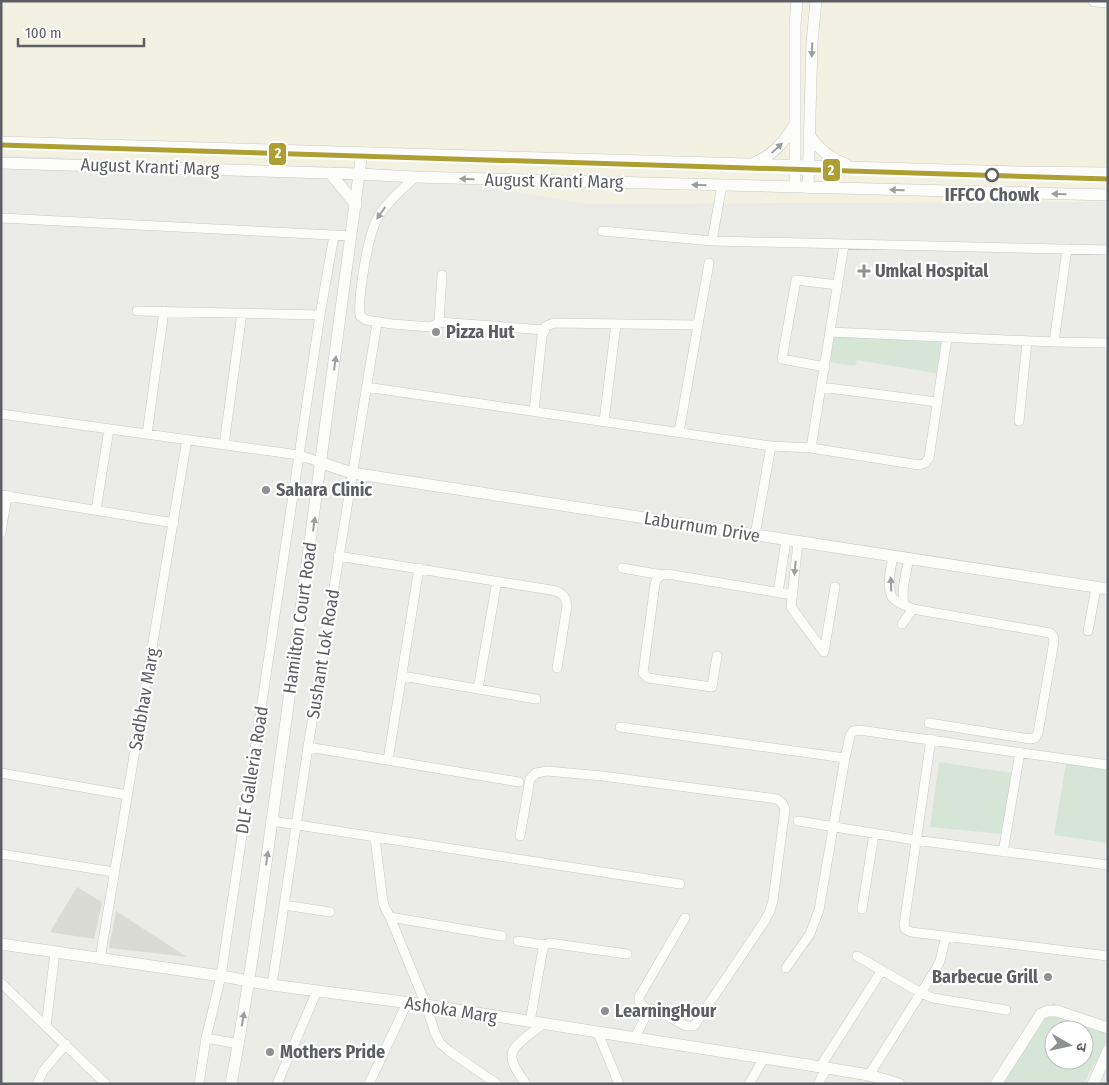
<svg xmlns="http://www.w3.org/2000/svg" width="1109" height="1085" viewBox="0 0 1109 1085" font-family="'Fira Sans Condensed','Noto Sans Devanagari',sans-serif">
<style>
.commercial{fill:#f3f2e2}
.education{fill:#dbdbd6}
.green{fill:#d6e6d6;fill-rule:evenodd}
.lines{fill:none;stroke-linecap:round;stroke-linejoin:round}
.street-casing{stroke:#c9c9c9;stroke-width:10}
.secondary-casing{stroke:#c9c9c9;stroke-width:12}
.street{stroke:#fcfcfb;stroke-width:9}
.secondary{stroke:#fcfcfb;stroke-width:11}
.metro-1-casing{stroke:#fff;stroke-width:9}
.metro-1{stroke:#ae9f32;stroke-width:5}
.oneway{fill:#9d9ea0}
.stop-dot{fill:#fff;stroke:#5d5f64;stroke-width:2.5}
.poi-dot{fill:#8f9092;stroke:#fff;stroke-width:2}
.labels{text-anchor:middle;stroke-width:4.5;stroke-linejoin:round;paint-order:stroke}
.street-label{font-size:18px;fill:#5d5f64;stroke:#fff}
.stop-label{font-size:18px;font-weight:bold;fill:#5d5f64;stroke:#fff}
.poi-label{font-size:18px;font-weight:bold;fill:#5d5f64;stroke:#fff;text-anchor:start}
.line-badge{stroke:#fff;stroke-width:2}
.badge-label{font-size:14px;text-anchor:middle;font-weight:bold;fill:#fff}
</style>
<rect width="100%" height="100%" fill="#ebebe7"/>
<path class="commercial" d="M1,1h1107v201l-519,2 -224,-37 -125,-2 -239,-10z"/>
<path class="education" d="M77,887l25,15 -8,37 -44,-7z
M116,911l71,46 -78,-9z"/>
<path class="green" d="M834,336l108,5 -6,32 -79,-13 -2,6 -25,-4z
M939,762l73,11 -10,61 -72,-7z
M1066,763l42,6v74l-54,-8z
M1053,1003l55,31v6l-25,44h-86zM1054,1030h30v30h-30z"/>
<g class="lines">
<g class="street-casing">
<path id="street" d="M415,177c-12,12 -26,23 -35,37 -12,16 -22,82 -20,102l6,4 26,4 39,3 8,-5 106,8
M1,218l351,18
M602,231l111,10 395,9
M712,241l10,-56
M137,311l183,4
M439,322l3,-47
M831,332l223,10 54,1
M1054,342l13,-93
M825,367l-43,-8 14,-79 42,5
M366,387l405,59 40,2 108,17 6,-2 4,-5 18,-120
M821,387l116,15
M534,411l8,-75 4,-10 8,-3 144,2
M1,414l298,41 23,8
M604,421l12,-97
M1019,421l8,-80
M679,432l30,-169
M147,434l17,-123
M224,445l18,-132
M811,448l33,-203
M1,495l173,28
M96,510l13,-81
M1,533l6,-38
M755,535l16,-89
M798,542l-7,65 33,45 11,-65
M338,556l213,34c10,2 15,5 16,16l-10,62
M893,556c-2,12 -7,30 -1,41 4,6 15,9 21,12l137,24 3,3 1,5 -16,92 -3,5 -5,1 -101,-16
M622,568l40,7
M778,593l8,-53
M904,605c-3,-15 2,-32 5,-46
M902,624l11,-15
M1088,631l8,-43
M717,656l-5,31 -64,-9 -5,-5 12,-89c2,-7 5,-9 12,-10l126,21
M402,676l134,23
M478,689l19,-108
M620,727l225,31 -26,152 -9,24 -24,34
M931,739l-27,186 1,4 6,3 197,24
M308,747l211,35
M845,758l5,-22 3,-5 6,-1 249,35
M388,760l31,-192
M1,773l126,22
M272,821l408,63
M798,821l117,19 193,25
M520,836l10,-57 6,-6 11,-2 55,5 175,23 5,4 3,6 -12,91 -3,11 -6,11 -70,104h-8l-30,-16 -4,-1 -4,2 -13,27
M375,838l8,64 2,6 5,9 112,19
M1003,852l17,-100
M1,854l113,18
M284,905l46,7
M862,909l12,-75
M390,917l36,88 9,28 5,10 9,8 48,33
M518,941l27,4
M857,956l64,37 12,5 73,12
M100,959l87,-520
M1,983l105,101
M272,985l36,-238 69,-424
M648,1011l-9,-10v-4l46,-79
M530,1022l13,-74 2,-3 4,-2 78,11
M46,1027l9,-75
M598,1033l21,51
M206,1038l33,6
M820,1067l62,-97
M869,1075l67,-106 4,-8 6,-25
M37,1084l6,-13 23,-27
M199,1084l7,-46 15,-62 99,-661 14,-80
M277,1084l40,-93
M369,1084l38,-81
M526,1084c-5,-8 -15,-19 -14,-29 0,-10 23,-24 31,-31
M749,1084l15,-26
M818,1084l9,-16"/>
</g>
<g class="secondary-casing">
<path id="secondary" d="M1094,1l14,1
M809,135c10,14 21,24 37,29
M1,142l1018,30 89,1
M1,163l358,11 56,3 693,18
M754,163c19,-8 29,-20 40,-37
M330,173l26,32
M795,187v-162l2,-24
M808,188l4,-146 4,-41
M322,463l30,10 756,116
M1,944l220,32 51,9 154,20 401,63 42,7 30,9
M231,1084c22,-118 37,-237 54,-356 27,-192 53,-384 77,-576
M996,1084l45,-70 7,-3h9l51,17
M1093,1084l15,-33"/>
</g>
<use href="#street" class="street"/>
<use href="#secondary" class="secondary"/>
<g class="metro-1-casing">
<path id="metro-1" d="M1,145l1107,34"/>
</g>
<use href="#metro-1" class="metro-1"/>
</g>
<defs><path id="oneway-solid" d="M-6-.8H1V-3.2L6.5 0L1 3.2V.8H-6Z" transform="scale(1.25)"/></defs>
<g class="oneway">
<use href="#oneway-solid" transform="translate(812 50) rotate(92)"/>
<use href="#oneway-solid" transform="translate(777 148) rotate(-43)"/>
<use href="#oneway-solid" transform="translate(467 179) rotate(-179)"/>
<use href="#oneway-solid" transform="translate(699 185) rotate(-179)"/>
<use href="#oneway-solid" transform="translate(897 190) rotate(-179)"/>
<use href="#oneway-solid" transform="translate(1059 194) rotate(-179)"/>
<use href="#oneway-solid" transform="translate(381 213) rotate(125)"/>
<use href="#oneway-solid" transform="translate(335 363) rotate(-82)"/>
<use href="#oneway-solid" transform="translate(314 524) rotate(-82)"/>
<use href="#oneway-solid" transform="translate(795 568) rotate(96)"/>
<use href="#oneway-solid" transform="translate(891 584) rotate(-92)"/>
<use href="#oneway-solid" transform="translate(267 858) rotate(-82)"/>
<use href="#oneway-solid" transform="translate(243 1019) rotate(-80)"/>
</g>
<circle class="stop-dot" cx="992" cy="175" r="6"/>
<g class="poi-dot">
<path d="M861.5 263.5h5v5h5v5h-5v5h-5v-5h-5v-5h5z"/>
<circle cx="436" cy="332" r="5"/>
<circle cx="266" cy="490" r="5"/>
<circle cx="1048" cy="977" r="5"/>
<circle cx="605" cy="1011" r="5"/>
<circle cx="270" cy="1052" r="5"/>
</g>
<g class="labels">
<g class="street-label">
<text transform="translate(150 167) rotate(2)" y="6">August Kranti Marg</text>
<text transform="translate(554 181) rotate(1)" y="6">August Kranti Marg</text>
<text transform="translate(702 527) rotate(9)" y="6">Laburnum Drive</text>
<text transform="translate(300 618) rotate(-82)" y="6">Hamilton Court Road</text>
<text transform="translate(323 654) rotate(-81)" y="6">Sushant Lok Road</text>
<text transform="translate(144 699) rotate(-80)" y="6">Sadbhav Marg</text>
<text transform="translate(252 770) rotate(-81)" y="6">DLF Galleria Road</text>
<text transform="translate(451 1010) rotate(9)" y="6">Ashoka Marg</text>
</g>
<g class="stop-label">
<text x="992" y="201">IFFCO Chowk</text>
</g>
<g class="poi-label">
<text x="875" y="277">Umkal Hospital</text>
<text x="446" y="338">Pizza Hut</text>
<text x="276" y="496">Sahara Clinic</text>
<text x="1038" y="983" text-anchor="end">Barbecue Grill</text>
<text x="615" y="1017">LearningHour</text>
<text x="280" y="1058">Mothers Pride</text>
</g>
</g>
<g class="line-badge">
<rect x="268" y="142" width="19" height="24" rx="5" fill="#ae9f32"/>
<rect x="822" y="158" width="19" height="24" rx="5" fill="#ae9f32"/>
</g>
<g class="badge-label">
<text x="278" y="158">2</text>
<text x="831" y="175">2</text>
</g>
<rect width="1109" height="1085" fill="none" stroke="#5d5f64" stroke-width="5"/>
<g transform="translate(1069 1045) rotate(99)"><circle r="24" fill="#ffffff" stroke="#bebfc1"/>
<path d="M0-4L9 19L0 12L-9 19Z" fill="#8f9092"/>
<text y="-8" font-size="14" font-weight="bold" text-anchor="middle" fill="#5d5f64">उ</text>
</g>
<path d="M18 38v8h126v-8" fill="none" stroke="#5d5f64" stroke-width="2.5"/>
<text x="25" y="38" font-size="15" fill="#5d5f64" stroke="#ffffff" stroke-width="4" paint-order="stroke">100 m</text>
</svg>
